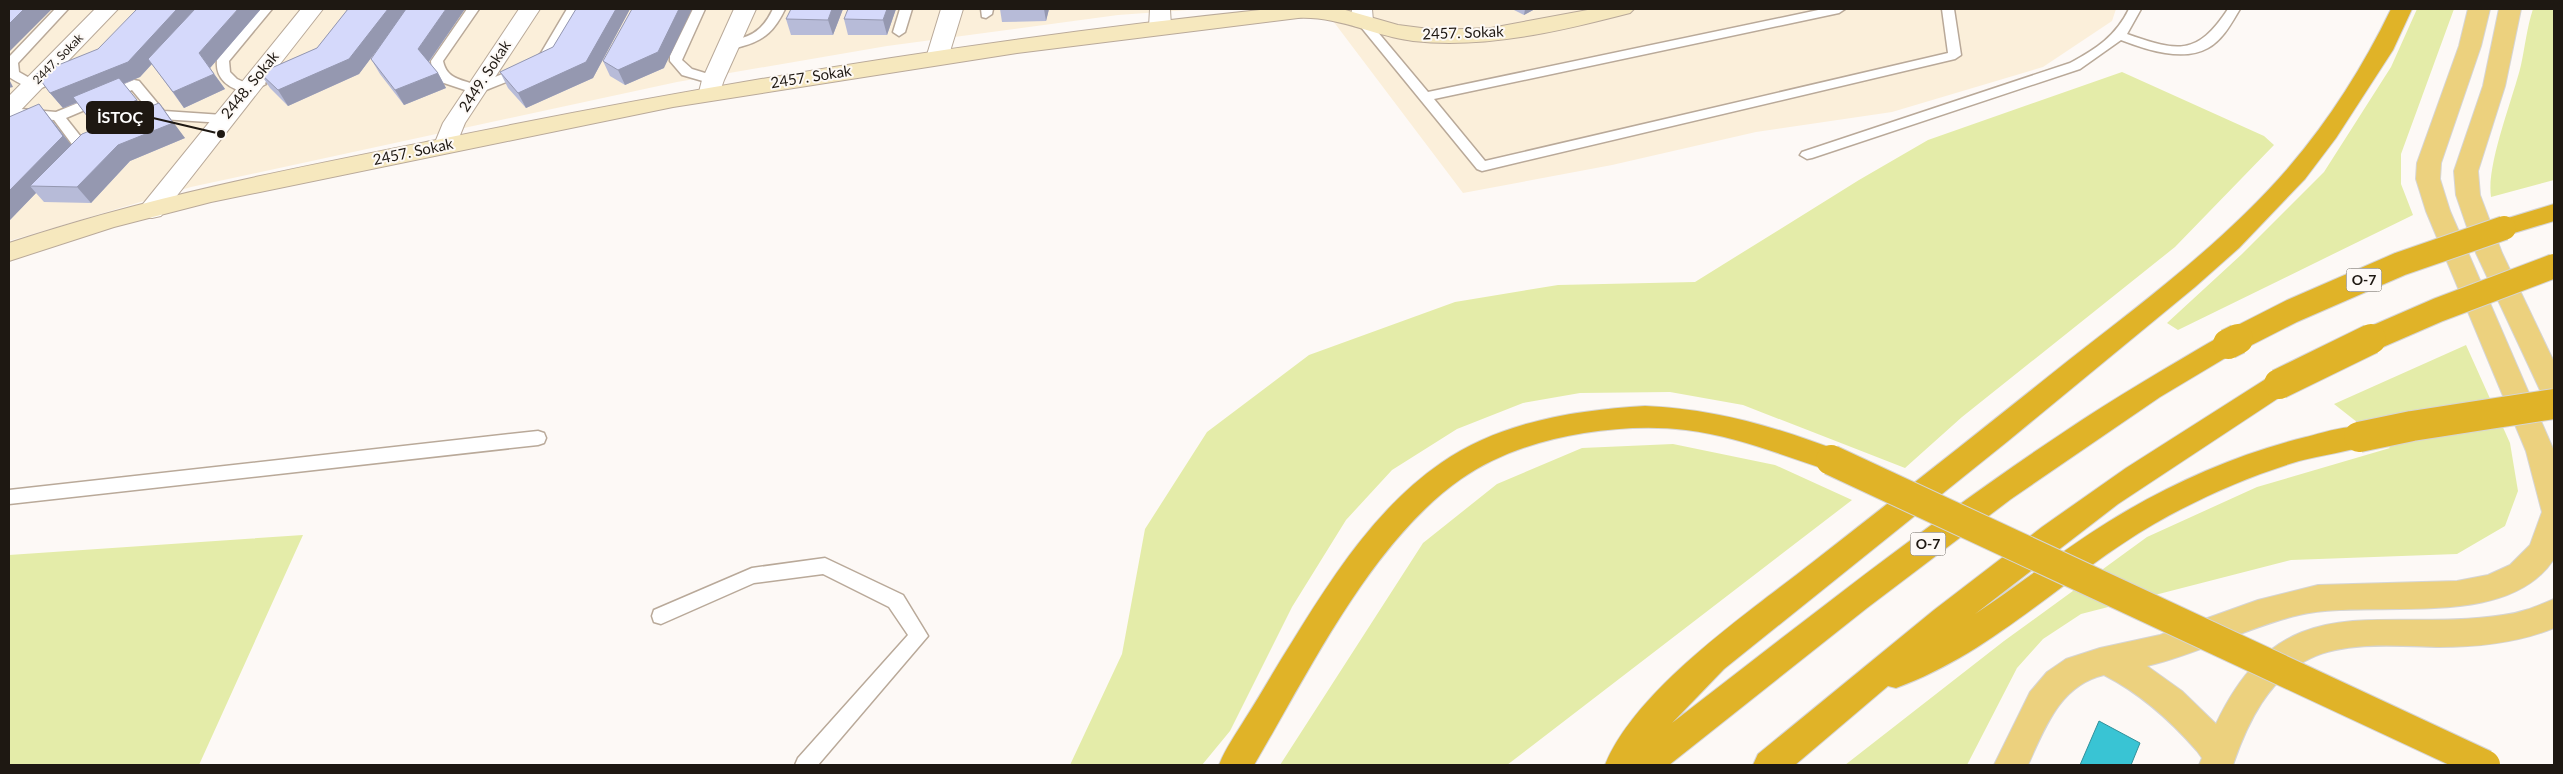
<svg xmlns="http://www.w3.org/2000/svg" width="2563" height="774" viewBox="0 0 2563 774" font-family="Lato,sans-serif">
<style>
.commercial{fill:#fbefda}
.green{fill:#e4eca9}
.water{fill:#39c4d4;stroke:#31909a}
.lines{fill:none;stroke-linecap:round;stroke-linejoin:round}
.lane-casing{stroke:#b9a999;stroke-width:3}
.street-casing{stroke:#b9a999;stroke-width:2}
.secondary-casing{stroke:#b9a999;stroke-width:2}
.primary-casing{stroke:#d6d5d4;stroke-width:2}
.highway-casing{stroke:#d6d5d4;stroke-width:2}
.lane{fill:#fff;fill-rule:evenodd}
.street{fill:#fff;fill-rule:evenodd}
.secondary{fill:#f6e8be;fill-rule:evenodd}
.primary{fill:#ecd17e;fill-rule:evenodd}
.highway{fill:#e0b328;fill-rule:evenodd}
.highway-bridge-far1-casing{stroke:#d6d5d4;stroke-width:26;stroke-linecap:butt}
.highway-bridge-casing{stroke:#d6d5d4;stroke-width:32;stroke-linecap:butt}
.highway-bridge-far1{stroke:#e0b328;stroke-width:24}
.highway-bridge{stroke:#e0b328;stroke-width:30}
.wall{fill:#b7bbd8}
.shaded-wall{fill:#9598b0}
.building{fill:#d5d9fb;stroke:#9598b0}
.labels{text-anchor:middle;stroke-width:4;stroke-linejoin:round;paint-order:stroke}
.far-street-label{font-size:12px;fill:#1e1812;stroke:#fdf9f6}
.shield{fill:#fdf9f6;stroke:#615c56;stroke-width:1}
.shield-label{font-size:14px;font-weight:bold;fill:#1e1812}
.street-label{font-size:15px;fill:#1e1812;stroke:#fdf9f6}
.leader{fill:none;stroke:#1e1812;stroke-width:2}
.callout-dot{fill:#1e1812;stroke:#fdf9f6;stroke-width:2}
.callout{fill:#1e1812;stroke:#1e1812;stroke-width:2}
.callout-label{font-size:16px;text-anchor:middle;font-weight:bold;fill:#fff}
</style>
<rect width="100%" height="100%" fill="#fdf9f6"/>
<path class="commercial" d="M9,9h1192l-83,6 -231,31 -210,36 -486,105 -182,54z
M1324,9h792l-4,12 -69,46 -151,45 -136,20 -144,33 -149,28z"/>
<path class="green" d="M2417,9h37l-53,145v30l12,31 -235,115 -11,-7 75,-69 82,-82 67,-105z
M2533,9h21v171l-63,17c-5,-32 22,-98 30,-132 4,-18 6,-38 12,-56z
M2122,72l142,64 10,9 -99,102 -213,170 -57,51 -162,-63 -73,-13 -90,1 -57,10 -66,26 -65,41 -46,50 -54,87 -62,124 -28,34h-132l52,-111 23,-125 62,-97 102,-77 146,-53 103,-17 137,-3 164,-102 69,-40z
M2466,345l44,98 8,48 -13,35 -48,28 -166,6 -210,54 -38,25 -26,29 -50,97h-122l159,-124 143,-104 110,-50 133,-39 -56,-44z
M1673,444l102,21 77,35 -345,265h-227l143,-222 74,-59 85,-36z
M303,535l-104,230h-190v-210z"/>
<path class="water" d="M2099,721l41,22 -9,22h-51z"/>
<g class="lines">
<g class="lane-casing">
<path id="lane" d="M55,9h13l-50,54 1,9 14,8 12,-3 7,4c-14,15 -30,4 -43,-4v-20z
M260,9h12l-43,52 1,11 7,7 11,5 11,-4 7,4 -18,9c-18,-4 -33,-13 -31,-33z
M467,9h12l-36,52c4,18 17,18 33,24l55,-23 10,-9 26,-44h12l-27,46 -11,13 -60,24h-10l-30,-10 -9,-10 -1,-11z
M693,9h12l-23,51 10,9 26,8 2,3 -2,3 -5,1 -31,-9 -12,-14v-5z
M773,9h12c-10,21 -20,31 -42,37 -7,2 -13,4 -20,3l-1,-3 1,-3c26,-6 38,-9 50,-34z
M900,9h12l-7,23 -6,4 -6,-4z
M981,9h12l-1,5 -6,4 -4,-1z
M1823,9h22l-6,4 -405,86 51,62 463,-108 -6,-44h12l7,46 -6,4 -473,112 -5,-2 -121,-148 2,-3h8l62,74z
M2129,9h12l-14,25c51,18 70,22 101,-25h12c-8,13 -17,31 -32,39 -25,14 -61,2 -87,-8l-41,29 -268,89 -5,1 -7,-4 2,-3 268,-89c26,-14 46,-27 59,-54z
M134,80l5,1 25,30 59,4 7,4 -7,4 -61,-4 -14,5 -5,-1 -2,-3 11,-6 -20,-24 -66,28 19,24 9,-3 7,4c-5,7 -16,10 -24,8l-23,-31 -45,-4v-8l47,4z
M538,431l6,2 2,5 -2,5 -6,2 -529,59v-14z
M825,558l78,37 25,41 -110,129h-23l3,-7 110,-123 -19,-28 -66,-33 -69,9 -93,41 -7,-2 -2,-6 2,-6 98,-42z"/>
</g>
<g class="street-casing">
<path id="street" d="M95,9h23l-101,105 -8,2v-20z
M301,9h22l-162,207 -9,2 -9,-2 -3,-6 3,-6z
M519,9h21l-75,114 -11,27 -8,2 -8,-2 -4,-5 9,-22z
M734,9h22l-32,71 -6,17 -8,2 -8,-2 -3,-5 3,-12z
M941,9h22l-15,49 -3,5 -8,2 -8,-2 -3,-5z
M1150,9h20l1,18 -3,5 -8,1 -8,-1 -3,-5z
M1352,9h20l1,12 -3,5 -8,1 -8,-1 -3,-5z"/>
</g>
<g class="secondary-casing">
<path id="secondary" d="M1269,9h73l56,16 39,5 54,-2 102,-19h41l-4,4c-69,18 -145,36 -217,28 -40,-5 -74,-25 -115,-23l-281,35 -344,54 -462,95 -97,25 -105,34v-18c141,-47 286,-75 432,-104 274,-56 550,-101 828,-130z"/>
</g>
<g class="primary-casing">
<path id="primary" d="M2468,9h22l-9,37 -40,117 -1,16 10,32 104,240v108c-48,73 -180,39 -255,56 -52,12 -100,39 -152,51l35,25 34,33c68,-144 164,-90 287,-109 19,-2 34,-9 51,-16v29c-37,15 -75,19 -115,19 -39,-1 -92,-6 -128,11 -42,19 -64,66 -78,107h-34l3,-7 -5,-7c-27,-31 -56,-57 -93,-76 -44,10 -59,53 -76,90h-34l36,-73 17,-20 19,-13 34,-11 60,-13 98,-35 60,-15 139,-4 31,-6 22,-10 20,-20 12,-33 -16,-61 -100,-240 -10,-32 1,-16 42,-117z
M2499,9h22l-16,77 -27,85 2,24 22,58 52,109v38l-10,-3 -4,-7 -64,-137 -20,-58 -2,-24 29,-85z"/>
</g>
<g class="highway-casing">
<path id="highway" d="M2391,9h21l-19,41 -57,88 -31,41 -66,69 -44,39 -187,154 -284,228 -52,54c129,-99 256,-201 392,-291 50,-34 102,-64 155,-95l9,-3 9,3 4,7 -4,7 -77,46 -149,102 -144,109 -198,157h-64c31,-76 143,-152 208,-203 86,-67 171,-134 256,-202 77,-60 156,-119 220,-193 41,-48 75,-102 102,-158z
M2554,204v17l-50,15 -9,-2 -3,-6 3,-6z
M2279,374l10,3 4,7 -4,7 -171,113 -143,110c45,-30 88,-64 133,-92 61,-38 129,-68 198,-85 20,-5 44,-14 63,-8l4,8 -4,8c-23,7 -47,10 -70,16 -50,15 -100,37 -145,63 -88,51 -161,129 -258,164l-8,-2 -93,79h-42l5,-11 176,-144 108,-83 84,-59 143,-91z
M1645,406c70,3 132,21 196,46l4,8 -4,8 -10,3c-48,-15 -94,-35 -145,-41 -34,-4 -69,-2 -102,3 -43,7 -87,21 -123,46 -90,63 -152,193 -207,286h-35c6,-16 17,-31 26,-46 16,-25 31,-52 47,-77 40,-65 85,-135 149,-179 59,-41 134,-53 204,-57z"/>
</g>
<use href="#lane" class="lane"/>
<use href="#street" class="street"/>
<use href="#secondary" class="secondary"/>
<use href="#primary" class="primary"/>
<use href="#highway" class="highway"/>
<g class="highway-bridge-far1-casing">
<path id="highway-bridge-far1" d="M2235,340l57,-29 108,-47 104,-36
M2369,340l69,-30 116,-44"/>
</g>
<g class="highway-bridge-casing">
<path id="highway-bridge" d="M2228,344l10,-5
M2279,384l92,-45
M2359,437l53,-11 142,-22
M1831,460l654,305"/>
</g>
<use href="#highway-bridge-far1" class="highway-bridge-far1"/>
<use href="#highway-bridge" class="highway-bridge"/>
</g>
<path class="wall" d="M261,9l-51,59 15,21 -41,19 -32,-44 -12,13 -16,7 20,25 41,29 -55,23 -39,42 -47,-1 -8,-9 -27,28v-104l43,3 19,25 26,-17 -20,-25 -14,5 -13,-15z
M348,9h117l-36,53 9,11 8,15 -42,17 -24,-31 -9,-15 10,-15 -22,30 -71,32 -18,-18 -10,-15 57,-25z
M576,9h54l-37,69 -67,30 -18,-20 -8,-16 53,-25z
M843,9l-10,26h-42l-5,-16z
M896,9l-9,26h-39l-4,-16z
M1000,9h49l-3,12 -44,1z
M1512,9h23l-11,6z
M603,61l61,7 -39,17 -15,-9z"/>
<path class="shaded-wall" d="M24,9h28l-43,43v-28z
M177,9h25l-62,68 -77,31 -13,-15z
M238,9h23l-51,59 -11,-15z
M388,9h20l-49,65 -71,32 -10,-16z
M446,9h19l-38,55 -9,-15z
M616,9h14l-37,69 -67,30 -8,-15z
M679,9h13l-28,59 -39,17 -7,-15z
M832,9h11l-10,26 -5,-15z
M887,9h9l-9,26 -4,-15z
M1044,9h5l-3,12z
M1525,9h10l-11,6z
M438,73l8,15 -42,17 -9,-15z
M214,74l11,15 -41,19 -11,-16z
M9,79l4,8 -4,1z
M137,100l12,16 -46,19 -13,-15z
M159,103l26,35 -55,23 -39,42 -14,-16z
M39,104l37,47 -46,35 6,7 -27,28v-30z"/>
<path class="building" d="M9,9h15l-15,15z
M137,9h40l-49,53 -78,31 -14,-19 62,-25z
M195,9h43l-39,44 15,21 -41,18 -25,-33z
M348,9h40l-39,50 -71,31 -18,-17 57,-25z
M406,9h40l-28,40 20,24 -43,17 -24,-31z
M576,9h40l-30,53 -68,31 -18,-21 53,-25z
M632,9h47l-21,43 -40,18 -15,-9z
M791,9h41l-4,11 -42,-1z
M848,9h39l-4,11 -39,-1z
M119,78l18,22 -47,20 -17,-23z
M159,103l14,20 -55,22 -41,42 -47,-1 52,-52z
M39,104l24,32 -54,55v-74z"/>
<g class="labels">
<g class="far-street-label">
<text transform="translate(58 59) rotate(-45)" y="4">2447. Sokak</text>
</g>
<g class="shield">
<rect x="2346.5" y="268.5" width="35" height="23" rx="4"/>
<rect x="1910.5" y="532.5" width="35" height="23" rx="4"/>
</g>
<g class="shield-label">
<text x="2364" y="285">O-7</text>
<text x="1928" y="549">O-7</text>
</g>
<g class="street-label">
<text transform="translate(1463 33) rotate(-2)" y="5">2457. Sokak</text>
<text transform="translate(485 76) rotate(-57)" y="5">2449. Sokak</text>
<text transform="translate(811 77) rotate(-9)" y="5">2457. Sokak</text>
<text transform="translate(250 85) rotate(-51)" y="5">2448. Sokak</text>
<text transform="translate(413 152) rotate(-12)" y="5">2457. Sokak</text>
</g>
</g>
<path class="leader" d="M221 134L153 118"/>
<circle class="callout-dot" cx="221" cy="134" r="5"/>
<rect class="callout" x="87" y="102" width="66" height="31" rx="5"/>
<g class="callout-label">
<text x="120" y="123">İSTOÇ</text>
</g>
<rect width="2563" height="774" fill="none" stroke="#1e1812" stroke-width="20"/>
</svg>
